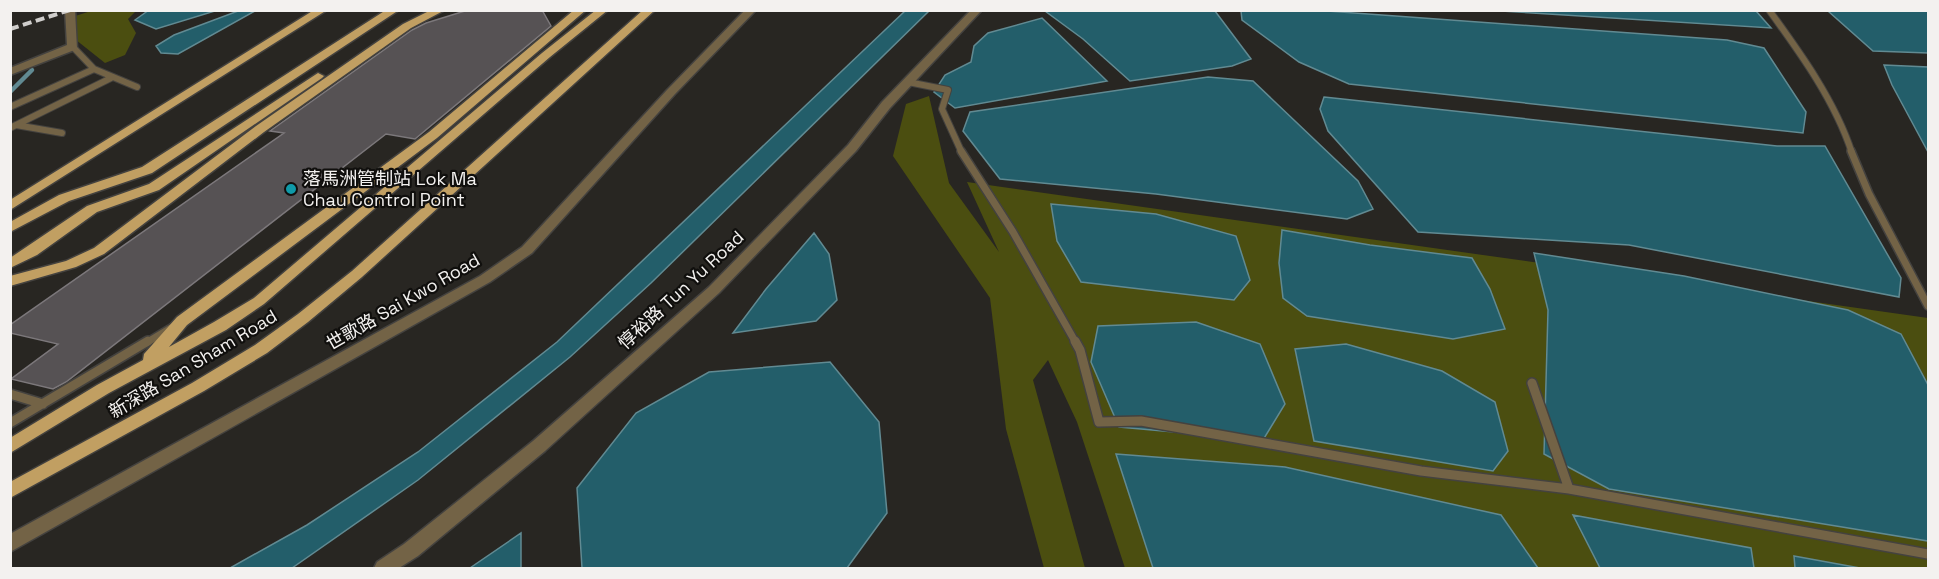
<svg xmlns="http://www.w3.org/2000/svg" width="1939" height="579" viewBox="0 0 1939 579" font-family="'Space Grotesk','Noto Sans SC',sans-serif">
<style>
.green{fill:#4b4e10}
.water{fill:#235e6a;stroke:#618a92;stroke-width:1.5}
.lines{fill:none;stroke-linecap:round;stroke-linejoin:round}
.stream{stroke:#618a92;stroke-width:4.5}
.building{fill:#565254;stroke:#7c787b;stroke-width:1.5}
.service-far2-casing{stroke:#44423f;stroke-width:8}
.service-far1-casing{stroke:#44423f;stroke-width:10}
.service-casing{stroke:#44423f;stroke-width:12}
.minor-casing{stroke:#44423f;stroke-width:3}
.tertiary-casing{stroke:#44423f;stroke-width:3}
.primary-casing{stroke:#44423f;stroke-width:3}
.service-far2{stroke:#736346;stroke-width:6}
.service-far1{stroke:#736346;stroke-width:7}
.service{stroke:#736346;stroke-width:9}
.minor{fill:#736346;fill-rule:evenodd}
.tertiary{fill:#736346;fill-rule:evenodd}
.primary{fill:#c19f62;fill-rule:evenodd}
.rail{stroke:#d0cecc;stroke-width:4;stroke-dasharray:9 4.5;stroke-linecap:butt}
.culture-dot{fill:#0f9aa8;stroke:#100f0d;stroke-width:2}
.labels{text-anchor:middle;stroke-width:4.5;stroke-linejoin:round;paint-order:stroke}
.poi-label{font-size:18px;fill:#f3f1ef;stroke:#100f0d;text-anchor:start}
.street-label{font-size:18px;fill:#f3f1ef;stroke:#100f0d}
</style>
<rect width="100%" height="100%" fill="#282622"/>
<path class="green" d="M91,11h45l-8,8 8,14 -11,22 -20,8 -39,-31 3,-14z
M929,96l20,87 50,69 -32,-70 961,136v250h-803l-48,-146 -29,-62 -15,20 52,188h-41l-38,-139 -16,-131 -97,-142 13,-52z"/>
<path class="water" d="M149,10h66v1l-59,18 -21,-9z
M238,11h17l-77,43 -17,-1 -5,-7 18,-11z
M905,11h24l-278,272 -81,74 -152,123 -126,88h-62l77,-43 111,-73 139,-110z
M1045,11h170l36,48 -19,7 -102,15 -47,-42z
M1241,11h86l400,29 37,8 42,64 -3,21 -454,-49 -50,-22 -57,-42z
M1501,11h255l15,17z
M1828,11h100v42l-55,-2z
M1042,18l65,63 -152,27 -21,-16 11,-17 26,-13 3,-16 14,-13z
M1884,65l44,2v85l-36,-67z
M1208,77l45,4 105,100 15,28 -26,10 -191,-25 -156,-15 -37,-48 7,-19z
M1324,97l453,49h48l76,132 -2,19 -270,-52 -211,-13 -90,-101 -8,-22z
M1051,204l105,10 80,22 14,44 -16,20 -153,-18 -24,-41z
M1282,230l88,15 102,13 18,31 15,40 -52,10 -146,-23 -24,-18 -4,-35z
M814,233l15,21 8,46 -21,21 -83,12 33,-44z
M1534,253l150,23 164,34 53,24 27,51v156l-319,-52 -65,-35 4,-144z
M1196,322l64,22 25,60 -22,36 -144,-13 -28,-65 7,-36z
M1346,344l96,27 53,31 13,49 -15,20 -179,-30 -19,-92z
M830,362l49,60 8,91 -40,55h-265l-5,-80 59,-75 73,-41z
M1116,454l169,13 216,48 37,53h-385z
M1573,515l178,33 3,20h-154z
M521,533v35h-51z
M1794,556l66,12h-65z"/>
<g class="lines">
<path class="stream" d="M10,92l22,-22"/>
</g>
<path class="building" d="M468,10h74l9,16 -136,113 -29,-5 -320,248 -13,7 -42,-10 47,-35 -48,-11v-8l274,-192 -14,-2 142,-101 14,-7z"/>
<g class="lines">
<g class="service-far2-casing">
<path id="service-far2" d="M1769,10c32,44 66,91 83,143
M73,47l21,22 43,18
M908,82l40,8 -6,19 20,44
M10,107l84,-38
M16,125l46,8
M10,128l101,-50"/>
</g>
<g class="service-far1-casing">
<path id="service-far1" d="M961,151l52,81 63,111
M1851,151l18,43 59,112
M146,343l25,-15"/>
</g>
<g class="service-casing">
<path id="service" d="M1075,341l5,9 19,72 42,-1 280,50 148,18 359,65
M1532,383l37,106
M10,394l33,10
M10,423l138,-82"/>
</g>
<g class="minor-casing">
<path id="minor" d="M745,10h11l-81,84 -143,159 -42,29 -480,270v-18l470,-258 42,-29 145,-157z
M971,10h11l-92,98 -34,43 -137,142 -174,158 -127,105 -19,12h-25l3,-6 27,-18 129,-103 176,-154 139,-142 34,-43z"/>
</g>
<g class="tertiary-casing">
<path id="tertiary" d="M65,10h10l2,39 -67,26v-7l57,-23z"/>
</g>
<g class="primary-casing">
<path id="primary" d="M314,10h13l-317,200v-10z
M386,10h13l-247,163 -83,28 -59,31v-10l49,-27 83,-28z
M431,10h14l-34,18 -147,104 -160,122 -28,13 -66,19v-10l56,-15 28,-13 162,-122 147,-102z
M574,10h12l-149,128 -250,187 -18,22 45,-25 40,-24 288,-245 54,-43h12l-58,47 -286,247 -38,26 -117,63 -99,60v-15l87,-53 46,-25 1,-6 33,-37 252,-185z
M643,10h12l-293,267 -54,45 -41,31 -63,38 -194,107v-16l182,-99 63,-38 43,-31 54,-43z
M318,73l6,3 -2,2 -163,112 -62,22 -60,43 -27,13v-10l77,-52 62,-22z"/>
</g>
<use href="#service-far2" class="service-far2"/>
<use href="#service-far1" class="service-far1"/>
<use href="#service" class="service"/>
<use href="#minor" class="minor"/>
<use href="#tertiary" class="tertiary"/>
<use href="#primary" class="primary"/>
<path class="rail" d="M10,29l60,-19"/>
</g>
<circle class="culture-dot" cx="291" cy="189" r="6"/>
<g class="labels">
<g class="poi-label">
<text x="303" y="185">落馬洲管制站 Lok Ma<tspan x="303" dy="21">Chau Control Point</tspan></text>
</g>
<g class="street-label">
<text transform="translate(681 290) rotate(-43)" y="6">惇裕路 Tun Yu Road</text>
<text transform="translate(403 302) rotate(-30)" y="6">世歌路 Sai Kwo Road</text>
<text transform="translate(193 364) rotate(-31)" y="6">新深路 San Sham Road</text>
</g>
</g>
<rect width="1939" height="579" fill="none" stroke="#f3f1ef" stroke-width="24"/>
</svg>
